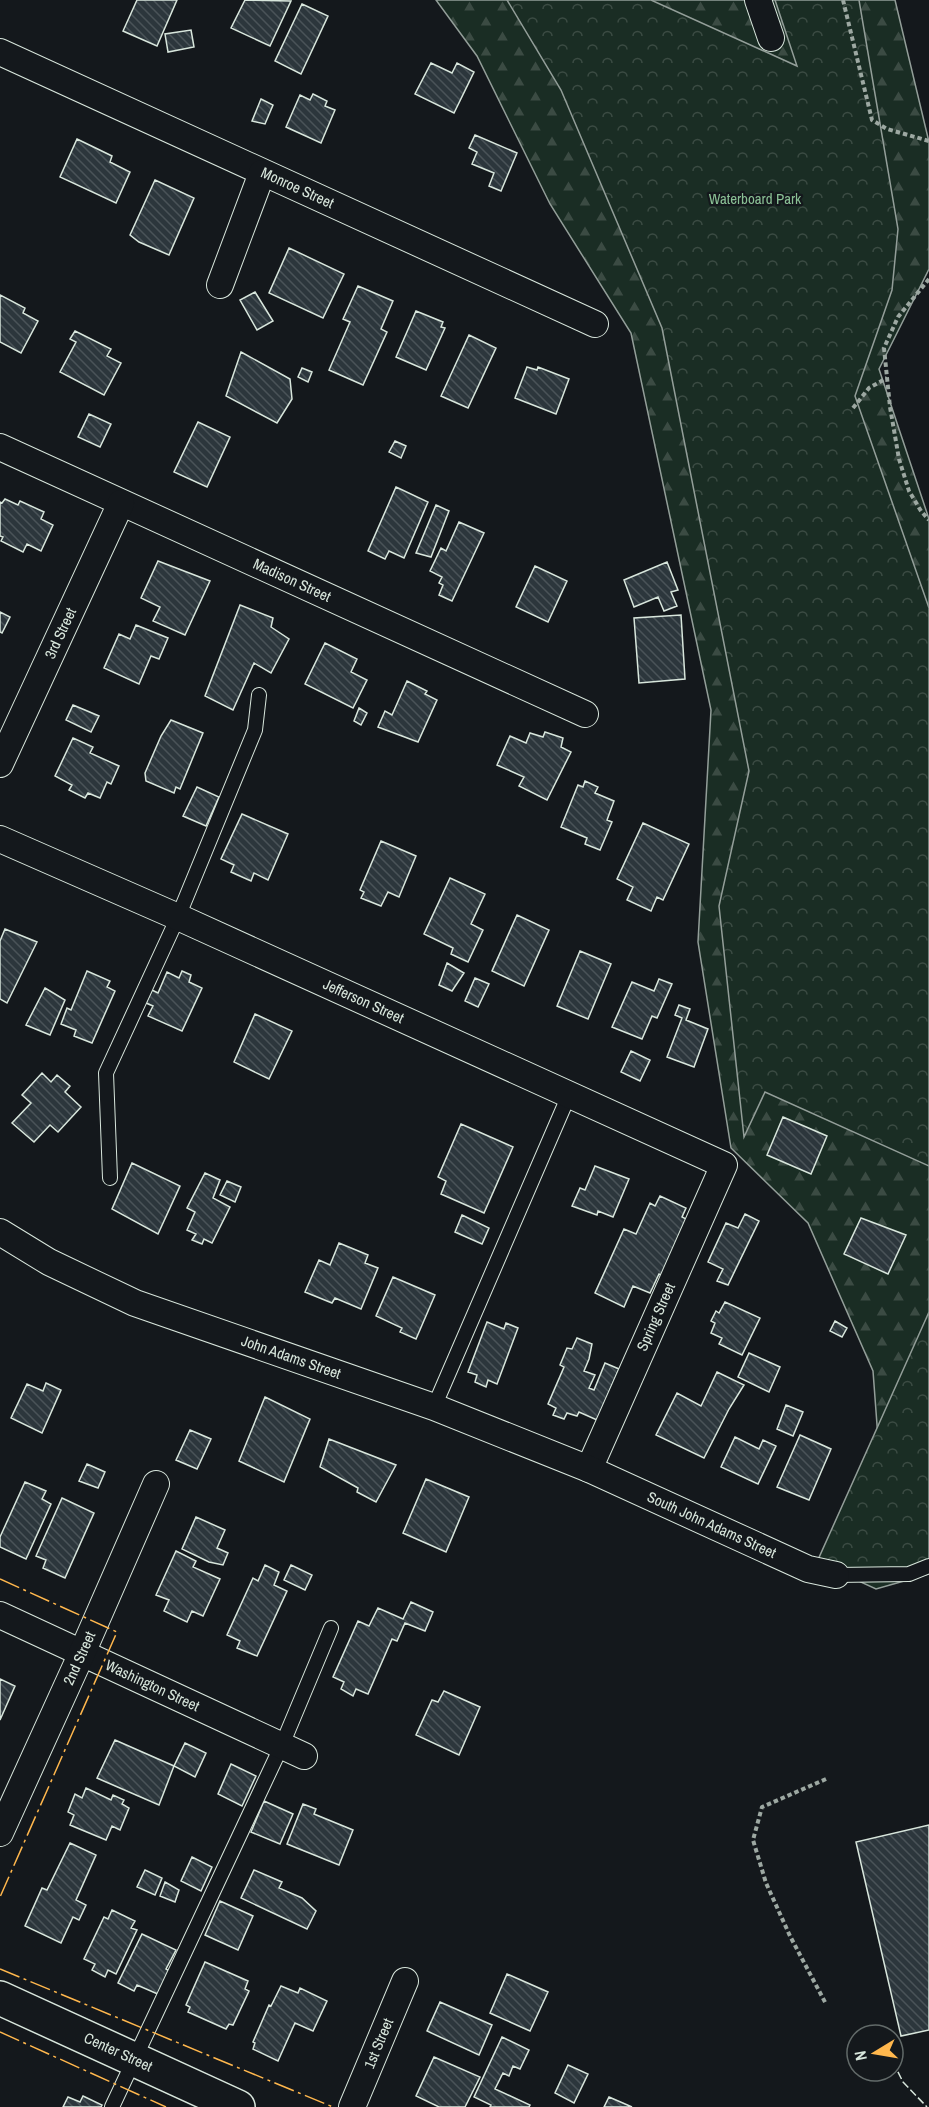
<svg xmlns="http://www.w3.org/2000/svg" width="929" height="2107" viewBox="0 0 929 2107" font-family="'Archivo Narrow',sans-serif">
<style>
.forest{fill:url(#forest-firs);stroke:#939e99;stroke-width:1.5}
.park{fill:url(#park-crowns);stroke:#939e99;stroke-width:1.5}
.building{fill:url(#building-back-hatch);stroke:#d8e6dc;stroke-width:1.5}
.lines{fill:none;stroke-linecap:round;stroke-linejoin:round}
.lane-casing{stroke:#d8e6dc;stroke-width:16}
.street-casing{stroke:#d8e6dc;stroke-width:28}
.secondary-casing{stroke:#d8e6dc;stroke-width:36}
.path{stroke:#9da8a2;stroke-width:4;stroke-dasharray:4.5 3;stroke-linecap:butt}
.lane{stroke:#14181c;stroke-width:14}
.street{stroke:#14181c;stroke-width:26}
.secondary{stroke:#14181c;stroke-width:33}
.fence{stroke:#d8e6dc;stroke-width:1.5;stroke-dasharray:8 3;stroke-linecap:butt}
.power{stroke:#ffb74d;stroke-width:1.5;stroke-dasharray:21 4.5 3 4.5;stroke-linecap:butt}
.labels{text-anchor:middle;stroke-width:4.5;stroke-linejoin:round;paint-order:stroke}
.street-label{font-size:15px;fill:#d8e6dc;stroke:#14181c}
.park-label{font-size:15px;fill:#8ac095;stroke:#14181c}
</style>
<defs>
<pattern id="forest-firs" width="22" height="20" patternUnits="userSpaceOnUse" patternTransform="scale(1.5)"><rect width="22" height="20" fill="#1a2d24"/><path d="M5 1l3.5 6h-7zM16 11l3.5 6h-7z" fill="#3b4b43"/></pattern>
<pattern id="park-crowns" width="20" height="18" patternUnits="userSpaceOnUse" patternTransform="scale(1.5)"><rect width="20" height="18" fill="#1a2d24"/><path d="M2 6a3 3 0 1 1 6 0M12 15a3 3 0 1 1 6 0" fill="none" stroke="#3b4b43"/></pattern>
<pattern id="building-back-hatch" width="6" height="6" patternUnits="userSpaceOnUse" patternTransform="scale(1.5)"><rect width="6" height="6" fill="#2c363c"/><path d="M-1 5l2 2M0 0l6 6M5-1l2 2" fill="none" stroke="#4a5358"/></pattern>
</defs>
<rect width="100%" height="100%" fill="#14181c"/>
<path class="forest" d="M436,0h459l34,142v127l-50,100 50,150v1011l-51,-92 -5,-67 -65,-148 -77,-75 -33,-206 13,-232 -80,-377 -81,-129 -73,-148z"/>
<path class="park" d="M507,0h144l146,66 -22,-66h84l39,229 -6,61 -37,106 74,212v558l-164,-74 -21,45 -25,-231 30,-135 -87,-443 -101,-238z
M929,1312v262l-53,15 -59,-27z"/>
<path class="building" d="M137,0h40l-20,46 -34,-15z
M245,0l46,1 -21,45 -39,-18z
M302,4l26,12 -27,58 -26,-13z
M191,30l3,17 -26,5 -3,-18z
M431,63l21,10 5,-10 17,9 -20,41 -39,-19z
M313,94l14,7 -2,5 10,4 -14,33 -35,-16 14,-32 10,5z
M261,99l12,6 -8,19 -13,-3z
M475,135l42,18 -16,38 -12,-5 5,-13 -22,-9 5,-12 -8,-4z
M77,139l35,17 -2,6 20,10 -14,31 -56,-26z
M155,180l39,18 -25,57 -30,-13 -9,-7z
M289,248l55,26 -21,44 -54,-25z
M358,286l35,15 -12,28 6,3 -24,53 -34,-15 21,-48 -7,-3z
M255,292l18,29 -16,9 -17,-30z
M0,295l25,13 -2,5 15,8 -17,32 -21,-11z
M416,311l27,11 -2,5 4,1 -19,42 -30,-13z
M75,331l36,18 -4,7 14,7 -17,32 -44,-23 16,-30 -6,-3z
M469,335l27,13 -28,60 -27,-12z
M241,352l49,27 2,20 -15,24 -51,-27z
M527,367l10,3 1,-3 31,12 -13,35 -41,-16z
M302,368l10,4 -4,10 -10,-5z
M89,414l22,10 -11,23 -22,-10z
M198,422l32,15 -23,50 -33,-15z
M395,441l11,5 -5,12 -12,-6z
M396,487l32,15 -24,56 -15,-7 -4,8 -17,-8z
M5,499l13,6 2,-4 24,11 -3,7 12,6 -12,26 -14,-7 -4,8 -22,-11 2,-4 -3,-1v-34l2,1z
M436,505l13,6 -18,46 -15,-4z
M459,522l25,11 -32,68 -13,-6 4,-10 -4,-2 3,-6 -12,-6 11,-23 5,3z
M158,561l52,20 -25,54 -32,-14 7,-14 -19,-9z
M667,562l11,28 -7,2 6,14 -13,5 -6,-14 -24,10 -10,-27z
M535,566l32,15 -19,41 -32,-15z
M240,605l33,13 -2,9 18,12 -18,34 -17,-10 -21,47 -28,-14z
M0,612l10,5 -8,16 -2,-1z
M681,615l4,64 -46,4 -5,-65z
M136,625l32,13 -9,21 -8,-3 -12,28 -35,-16 15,-34 11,5z
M325,643l32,16 -6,13 16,8 -14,28 -48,-24z
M407,681l20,10 -2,3 12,6 -19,42 -40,-15 7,-16 7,4z
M73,705l26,11 -8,16 -25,-12z
M359,708l8,5 -6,12 -7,-4z
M171,720l32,13 -23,56 -4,-2 -2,6 -28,-12 -1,-8 16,-37z
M545,732l18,6 -2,9 10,5 -24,48 -28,-14 5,-9 -27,-12 13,-29 16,7 4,-10 13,4z
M73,738l20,9 -3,6 29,13 -8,18 -4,-2 -7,16 -12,-5 -3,5 -16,-8 3,-5 -17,-9z
M585,781l13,6 -3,6 19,8 -7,19 5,2 -12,28 -15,-6 2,-6 -26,-11 17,-42 5,2z
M197,787l22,10 -13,29 -23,-10z
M242,814l46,20 -20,46 -14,-7 -3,8 -20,-9 3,-7 -13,-6z
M643,823l46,21 -26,56 -6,-3 -6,14 -24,-11 6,-13 -16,-8z
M381,841l35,15 -17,41 -11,-5 -7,14 -20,-8 3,-6 -4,-2z
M450,878l35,16 -14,30 12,6 -15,32 -17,-8 2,-6 -29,-14z
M517,915l32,15 -25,56 -32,-15z
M5,929l32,13 -30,61 -7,-4v-58z
M580,951l31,13 -23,55 -31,-13z
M447,963l17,10 -12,18 -13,-6z
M87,971l23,10 -3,6 8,4 -23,52 -18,-7 2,-6 -15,-6 6,-16 4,2z
M182,971l9,4 -2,7 13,6 -20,43 -34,-15 5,-10 -7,-3 6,-13 6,3 9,-21 12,6z
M475,978l14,6 -11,23 -13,-6z
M659,979l13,5 -15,34 -5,-2 -10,23 -30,-12 20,-45 22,9z
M45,988l20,12 -15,35 -24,-10z
M679,1005l11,4 -4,11 22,9 -14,38 -27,-10 15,-39 -7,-3z
M255,1014l37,17 -23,48 -35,-17z
M631,1051l19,9 -10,21 -19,-9z
M42,1073l9,9 6,-7 13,11 -5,6 16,15 -23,25 -8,-7 -16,17 -22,-19 19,-20 -9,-8z
M783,1117l44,19 -16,38 -44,-19z
M461,1124l52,23 -29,66 -43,-19 5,-13 -8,-4z
M132,1163l48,23 -22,48 -46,-25z
M595,1166l34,13 -16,38 -15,-6 -1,4 -25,-9 8,-18 5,2z
M205,1173l15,7 -7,18 17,9 -18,36 -8,-4 -2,5 -10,-4 4,-6 -9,-4 8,-18 -8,-4z
M227,1181l14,6 -6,15 -15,-7z
M660,1196l26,12 -4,9 6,3 -25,56 -4,-2 -9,19 -17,-7 -9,21 -29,-14 29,-64 12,5 14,-31 5,3z
M745,1214l14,7 -31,64 -11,-4 6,-12 -15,-7 18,-39 12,5z
M462,1215l27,13 -7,16 -27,-12z
M861,1218l45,17 -18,39 -44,-20z
M339,1243l29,12 -3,8 13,5 -17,41 -26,-11 -3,5 -27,-11 14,-32 11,5z
M393,1277l42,18 -19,44 -16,-7 2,-4 -26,-12z
M725,1302l35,16 -18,37 -23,-11 3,-6 -11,-5 4,-10 -4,-2 5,-10 3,2z
M835,1321l12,7 -5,9 -12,-6z
M487,1322l17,7 2,-6 12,5 -21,56 -9,-4 -2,7 -11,-5 2,-7 -9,-3z
M577,1338l15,6 -3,15 -5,12 11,4 -6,13 5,2 11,-27 14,6 -22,51 -18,-8 -2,4 -10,-3 -3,6 -11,-4 3,-7 -8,-4 16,-37 -4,-2 7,-17 5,1z
M749,1353l31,14 -11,25 -31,-15z
M717,1372l27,13 -15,24 -25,49 -48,-23 21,-42 24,13z
M46,1383l15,7 -19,43 -31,-15 16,-34 16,7z
M265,1397l45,22 -26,63 -45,-21z
M786,1405l17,7 -10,24 -16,-7z
M190,1430l21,9 -14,30 -21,-9z
M800,1435l31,14 -22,51 -32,-13z
M735,1437l24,12 4,-9 13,6 -18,38 -37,-17z
M329,1439l67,26 -20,37 -19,-10 1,-4 -38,-21z
M87,1464l18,8 -7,16 -19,-7z
M426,1479l43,18 -23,55 -43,-19z
M25,1482l21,9 -4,8 9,5 -25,55 -26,-12v-10z
M62,1498l32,15 -29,65 -22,-10 3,-8 -10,-4z
M196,1517l29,13 -8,18 11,5 -5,12 -14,-3 -27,-13z
M176,1551l20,10 -3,6 27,12 -17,37 -11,-5 -5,11 -23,-11 5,-11 -13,-5z
M265,1565l14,7 -5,13 13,6 -30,65 -20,-8 3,-7 -13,-6 26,-57 5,3z
M291,1565l21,10 -7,15 -21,-10z
M411,1602l22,10 -8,19 -20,-8 -8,18 -5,-2 -24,55 -12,-5 -3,7 -12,-7 3,-7 -11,-5 25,-56 11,5 9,-18 25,11z
M0,1679l15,7 -15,34z
M444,1691l36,16 -21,48 -43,-20 16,-35 6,2z
M115,1740l59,26 -15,39 -62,-27z
M185,1743l21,10 -11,24 -21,-11z
M231,1764l25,12 -14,30 -24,-12z
M86,1788l25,12 2,-5 11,5 -2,4 7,4 -9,22 -8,-4 -6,14 -36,-15 4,-10 -6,-3 7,-18 7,4z
M264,1801l29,13 -13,30 -29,-12z
M303,1804l13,5 -2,5 39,16 -14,35 -52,-21z
M929,1825v205l-28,6 -45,-194z
M70,1843l26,12 -20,45 10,5 -7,15 -6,-3 -12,26 -36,-17 17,-38 5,2z
M192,1857l20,10 -11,24 -20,-10z
M145,1870l17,8 -7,17 -18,-8z
M254,1870l28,12 -3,6 23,10 14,13 -9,18 -66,-31z
M165,1882l14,8 -4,12 -15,-6z
M220,1901l33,15 -15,34 -33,-15z
M112,1910l23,11 -4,7 6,2 -21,44 -8,-4 -3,7 -13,-7 3,-6 -11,-5 20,-42 4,2z
M142,1934l34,16 -10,19 5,3 -11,23 -23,-10 -3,6 -16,-8z
M205,1962l43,19 -3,8 4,2 -16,34 -4,-1 -3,5 -38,-17 2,-5 -4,-2z
M507,1974l41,18 -18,39 -40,-18z
M281,1986l17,7 2,-5 27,13 -14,30 -18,-8 -17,38 -25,-12 2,-6 -2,-1 16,-37 2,1z
M440,2002l52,23 -13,30 -52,-24z
M502,2037l27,13 -9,19 -7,-3 -4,10 -6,-3 -8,16 35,16 -1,2h-39l1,-2 -17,-8z
M434,2057l46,20 -15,30h-26l-23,-11z
M568,2065l20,9 -14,29 -19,-10z
M83,2096l19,9 -1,2h-38l5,-10 12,5z
M609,2097l23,10h-28z"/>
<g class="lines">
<g class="lane-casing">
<path id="lane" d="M110,1178l-4,-105 72,-156 77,-187 4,-35
M434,1407l135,-312
M836,1575l73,-1 20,-8
M112,2107l170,-362 49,-117"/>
</g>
<g class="street-casing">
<g id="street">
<path d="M758,0l13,38"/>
<path id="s1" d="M0,52l595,272"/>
<path d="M220,285l42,-112"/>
<path id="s2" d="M0,447l585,267"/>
<path id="s3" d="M0,764l121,-261"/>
<path id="s4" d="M0,839l178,78 546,248 -135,304"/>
<path id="s5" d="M0,1232l49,30 86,41 299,104 155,62 219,100 28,6"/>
<path id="s6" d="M0,1615l304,141"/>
<path id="s7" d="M0,1833l82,-180 74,-169"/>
<path id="s8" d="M352,2107l53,-126"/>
</g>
</g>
<g class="secondary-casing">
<g id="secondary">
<path id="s9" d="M0,1998l238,109"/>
</g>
</g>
<path class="path" d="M843,0l29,120 15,9 42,12
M929,279l-31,38 -14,31 6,59 9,52 10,32 12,20 8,9
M853,408l16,-20 18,-10
M826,1779l-64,28 -9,33 13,43 24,53 36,68"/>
<use href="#lane" class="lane"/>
<use href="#street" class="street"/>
<use href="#secondary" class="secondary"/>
<path class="fence" d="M893,2062l10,20 24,25"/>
<path class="power" d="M0,1579l117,53 -117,265
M0,1969l333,138
M0,2032l166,75"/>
</g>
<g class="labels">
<g class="street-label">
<text dy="5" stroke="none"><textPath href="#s1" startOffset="327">Monroe Street</textPath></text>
<text dy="5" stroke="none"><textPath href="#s2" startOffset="321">Madison Street</textPath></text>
<text dy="5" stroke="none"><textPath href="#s3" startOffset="144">3rd Street</textPath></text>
<text dy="5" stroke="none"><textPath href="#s4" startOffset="398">Jefferson Street</textPath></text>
<text transform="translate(656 1317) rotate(-66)" y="5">Spring Street</text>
<text dy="5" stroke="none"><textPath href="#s5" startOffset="318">John Adams Street</textPath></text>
<text dy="5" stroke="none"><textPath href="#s5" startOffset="771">South John Adams Street</textPath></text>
<text dy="5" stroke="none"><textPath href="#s7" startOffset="192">2nd Street</textPath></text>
<text dy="5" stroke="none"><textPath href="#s6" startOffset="168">Washington Street</textPath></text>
<text dy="5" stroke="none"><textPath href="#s8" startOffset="69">1st Street</textPath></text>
<text dy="5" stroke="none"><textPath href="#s9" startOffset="130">Center Street</textPath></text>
</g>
<g class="park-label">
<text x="755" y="204">Waterboard Park</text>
</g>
</g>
<g transform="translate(875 2053) rotate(259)"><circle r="28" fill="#14181c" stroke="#626a69" stroke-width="1.5"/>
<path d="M0-4.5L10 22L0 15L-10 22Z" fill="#ffb74d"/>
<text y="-9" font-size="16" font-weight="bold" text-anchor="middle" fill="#d8e6dc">N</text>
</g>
</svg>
